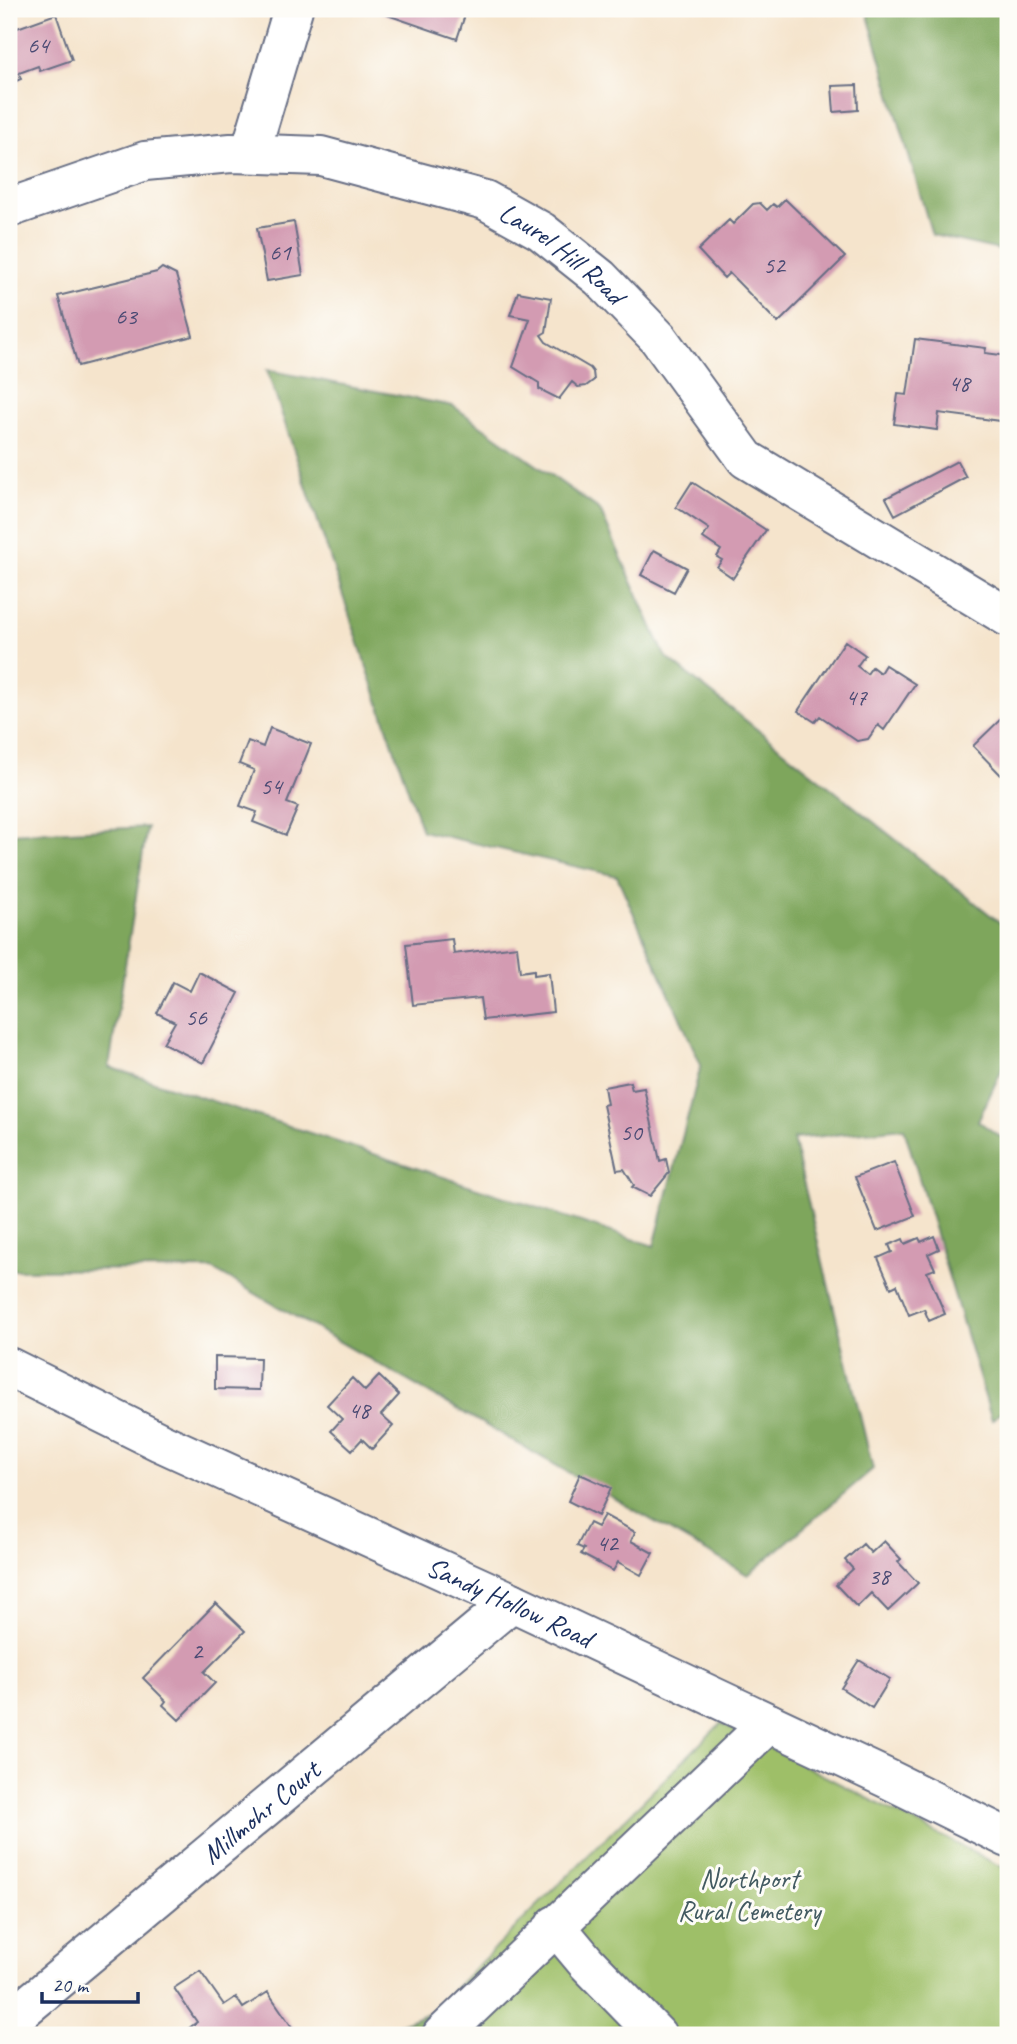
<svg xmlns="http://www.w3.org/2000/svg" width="1017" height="2044" viewBox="0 0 1017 2044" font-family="Caveat,sans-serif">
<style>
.green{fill:#9ebf68;stroke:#5c7763;stroke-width:2}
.forest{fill:#7ea65c;stroke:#4c6a5d;stroke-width:2}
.building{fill:#d39bb2}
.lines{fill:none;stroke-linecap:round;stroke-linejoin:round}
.minor-casing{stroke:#676e84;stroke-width:42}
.minor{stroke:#fff;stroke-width:38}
.labels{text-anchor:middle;stroke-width:6;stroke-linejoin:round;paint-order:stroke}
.number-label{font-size:24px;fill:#494a73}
.street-label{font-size:28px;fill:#1b2f5e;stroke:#fdfcf7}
.park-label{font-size:28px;fill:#425a61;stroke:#fdfcf7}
</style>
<rect width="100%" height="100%" fill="#fdfcf7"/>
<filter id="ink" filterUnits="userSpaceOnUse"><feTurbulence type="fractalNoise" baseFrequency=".0143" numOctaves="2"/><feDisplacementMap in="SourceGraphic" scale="14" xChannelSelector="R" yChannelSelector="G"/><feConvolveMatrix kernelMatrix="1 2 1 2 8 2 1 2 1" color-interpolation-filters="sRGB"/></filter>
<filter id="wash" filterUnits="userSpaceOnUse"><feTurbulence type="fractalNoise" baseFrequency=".00686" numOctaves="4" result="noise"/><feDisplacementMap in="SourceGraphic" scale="28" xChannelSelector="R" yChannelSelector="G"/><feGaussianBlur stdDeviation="1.57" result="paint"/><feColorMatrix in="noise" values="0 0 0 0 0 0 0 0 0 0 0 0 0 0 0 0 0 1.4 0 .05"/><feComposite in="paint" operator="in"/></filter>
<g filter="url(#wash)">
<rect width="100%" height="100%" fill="#f5e4cc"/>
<path class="green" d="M721,1723l287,147v165h-600z"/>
<path class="forest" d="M866,9h141l1,2v241l-76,-17z
M267,370l186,36 147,104 65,146 343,273v127l-30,65 30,21v265l-16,13 -88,-292 -111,11 80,330 -125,106 -536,-306 -203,1v-436l138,-7 -38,240 545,179 47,-181 -84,-189 -195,-45z
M431,2012l-23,23h-34z"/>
<g id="blocks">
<path class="building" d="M370,9h97l-10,30z
M56,14l16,46 -32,11 -2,-5 -19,7 2,6 -12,5v-53z
M857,85l1,25 -24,2 -2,-26z
M785,199l60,58 -67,66 -49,-50 -5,5 -26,-28 31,-30 4,4 20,-20 7,-1 7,7 6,-6 4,3z
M294,222l9,53 -36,6 -10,-53z
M162,268l14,7 17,61 -115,30 -20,-70 99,-24z
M518,292l33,6 -5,34 -5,3 5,7 44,26 3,4 1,8 -8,6 -8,1 -6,-5 -13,17 -20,-10v-6l-26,-16 17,-48 -20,-4z
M915,339l71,9 -1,5 23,3v66l-69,-9 -2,17 -43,-6 4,-30 9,1z
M957,461l9,16 -71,38 -9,-17z
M692,482l74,48 -33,48 -16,-11 5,-7 -5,-3 4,-7 -18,-12 6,-9 -33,-22z
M654,550l33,18 -13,24 -33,-17z
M845,641l20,14 -8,11 10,8 5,-7 8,6 5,-8 30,19 -31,46 -6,-5 -10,14 -11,2 -37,-25 -5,6 -17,-11z
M1008,712v56l-7,7 -28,-29z
M270,728l41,16 -24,59 11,4 -12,28 -33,-13 4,-10 -17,-6 14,-36 -15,-6 9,-23 15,6z
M452,939l2,15 63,-8 3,26 14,-2v5l15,-2 4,39 -70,8 -3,-22 -67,7 -7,-61z
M199,972l40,21 -36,70 -40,-20 12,-21 -18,-9 16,-31 17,9z
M630,1082l2,8 12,-2 16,73 6,-2 3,14 -19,23 -18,-9 2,-2 -10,-16 -7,1 -14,-65 4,-1 -3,-17z
M894,1162l21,54 -38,15 -22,-54z
M934,1236l5,13 -11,5 7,15 -8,3 18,42 -16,7 -5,-12 -15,6 -12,-30 -6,3 -13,-30 14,-6 -3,-7 14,-6 2,5 14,-6 2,4z
M215,1357l45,1 -1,32 -44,-1z
M379,1376l20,19 -18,20 12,11 -21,23 -10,-10 -10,11 -21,-19 11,-12 -15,-14 25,-27 13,13z
M580,1474l31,14 -13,28 -30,-15z
M604,1515l31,17 -4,9 22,12 -12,22 -23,-13 -5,9 -32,-17 3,-5 -7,-3 12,-23 8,4z
M884,1541l17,18 -3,3 20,21 -30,28 -17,-18 -14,14 -21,-22 17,-16 -8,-9 18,-16 8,9z
M216,1603l29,28 -41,41 11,11 -36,37 -16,-15 3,-4 -23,-23z
M859,1660l31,19 -18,29 -31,-20z
M9,1863l7,10 -7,5z
M200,1971l24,34 12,-8 7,11 25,-16 26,38 -7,5h-101l-2,-3 13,-10 -23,-34z"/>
</g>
</g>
<g filter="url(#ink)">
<use href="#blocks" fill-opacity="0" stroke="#676e84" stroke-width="2"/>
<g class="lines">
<g class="minor-casing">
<g id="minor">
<path d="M250,153l43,-144"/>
<path id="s1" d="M9,208l136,-47 86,-8 90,3 164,44 56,31 59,47 58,60 88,121 262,158"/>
<path id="s2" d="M9,1367l151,75 352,160 374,176 122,60"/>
<path d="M555,1925l31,37 71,73"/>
<path id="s3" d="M9,2021l503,-419"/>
<path d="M442,2035l327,-312"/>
</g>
</g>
<use href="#minor" class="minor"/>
</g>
</g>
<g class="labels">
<g class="number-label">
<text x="38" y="53">64</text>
<text x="280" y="260">61</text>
<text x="774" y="273">52</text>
<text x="126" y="324">63</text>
<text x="959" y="391">48</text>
<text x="856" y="705">47</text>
<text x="271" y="794">54</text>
<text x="196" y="1025">56</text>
<text x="631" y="1140">50</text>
<text x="359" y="1418">48</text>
<text x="607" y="1551">42</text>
<text x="879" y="1584">38</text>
<text x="197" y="1659">2</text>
</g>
<g class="street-label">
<text dy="10" stroke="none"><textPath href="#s1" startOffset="584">Laurel Hill Road</textPath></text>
<text dy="10" stroke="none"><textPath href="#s2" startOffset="553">Sandy Hollow Road</textPath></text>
<text dy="10" stroke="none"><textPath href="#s3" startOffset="327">Millmohr Court</textPath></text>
</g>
<g class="park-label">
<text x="749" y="1888">Northport<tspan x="749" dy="32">Rural Cemetery</tspan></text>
</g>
</g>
<rect width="1017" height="2044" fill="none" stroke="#fdfcf7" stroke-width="35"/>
<path d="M42 1992v10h96v-10" fill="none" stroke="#1b2f5e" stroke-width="3.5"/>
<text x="52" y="1992" font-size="21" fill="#1b2f5e" stroke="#fdfcf7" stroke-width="5" paint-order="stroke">20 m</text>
</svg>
